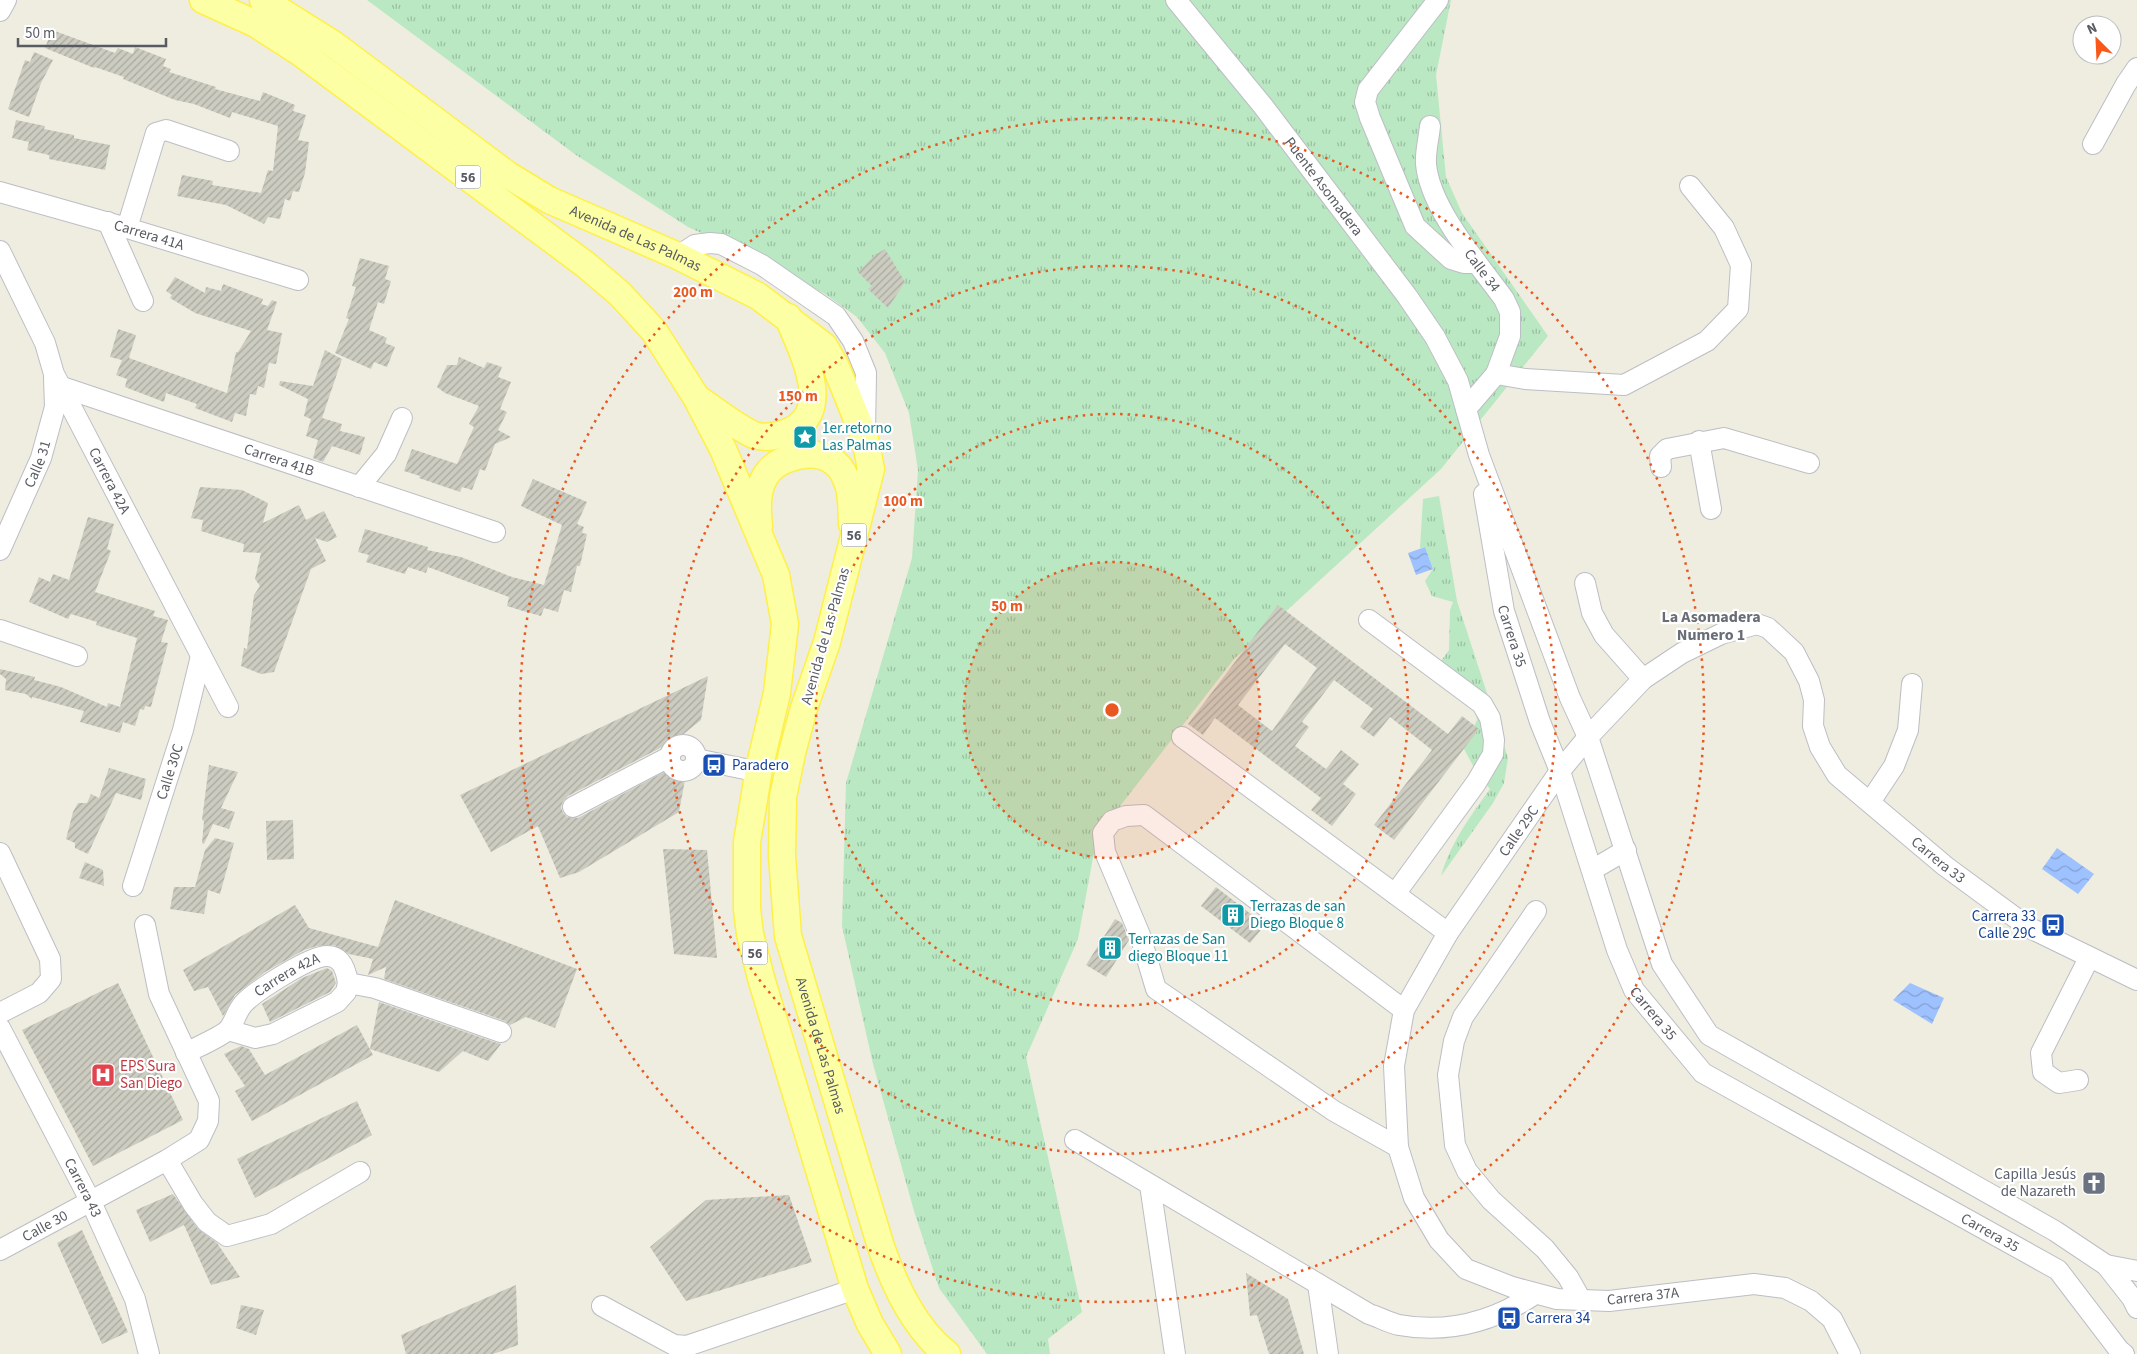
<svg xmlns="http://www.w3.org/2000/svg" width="2137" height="1354" viewBox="0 0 2137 1354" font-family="'Source Sans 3',sans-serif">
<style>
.park{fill:url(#park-tufts)}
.water{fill:url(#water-waves)}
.building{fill:url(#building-hatch);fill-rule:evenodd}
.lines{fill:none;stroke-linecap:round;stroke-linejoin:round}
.minor-casing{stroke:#bdbec5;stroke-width:22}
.major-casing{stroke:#fff047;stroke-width:29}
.minor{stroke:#fff;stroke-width:20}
.major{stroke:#fcffa3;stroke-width:26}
.ring{fill:none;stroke:#e95821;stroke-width:2.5;stroke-dasharray:2.5 5}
.labels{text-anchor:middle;stroke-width:4.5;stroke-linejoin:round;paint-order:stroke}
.shield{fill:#fff;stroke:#8b8c92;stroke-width:1}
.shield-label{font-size:14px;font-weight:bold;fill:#595b63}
.street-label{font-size:15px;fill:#595b63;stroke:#fff}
.culture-label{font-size:15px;fill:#0d838f;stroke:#fff;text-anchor:start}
.transit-label{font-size:15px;fill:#164399;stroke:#fff;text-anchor:start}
.health-label{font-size:15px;fill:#be3a42;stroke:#fff;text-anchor:start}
.worship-label{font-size:15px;fill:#5b616d;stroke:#fff;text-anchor:end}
.neighbourhood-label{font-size:16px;font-weight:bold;fill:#696d75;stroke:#fff}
.centre{fill:#e95821;stroke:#fff;stroke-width:2.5}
.ring-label{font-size:15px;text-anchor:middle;font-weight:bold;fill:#e95821;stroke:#fff;stroke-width:4.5;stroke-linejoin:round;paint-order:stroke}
</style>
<defs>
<pattern id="park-tufts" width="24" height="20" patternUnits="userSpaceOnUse" patternTransform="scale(1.25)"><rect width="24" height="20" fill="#b9e8c2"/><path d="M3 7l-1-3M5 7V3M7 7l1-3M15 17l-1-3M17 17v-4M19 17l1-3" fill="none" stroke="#99bfa1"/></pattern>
<pattern id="water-waves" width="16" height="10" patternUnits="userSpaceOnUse" patternTransform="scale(1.25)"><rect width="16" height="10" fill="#9ec1ff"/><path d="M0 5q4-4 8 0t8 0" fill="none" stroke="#84a0d2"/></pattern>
<pattern id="building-hatch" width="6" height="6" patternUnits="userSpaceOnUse" patternTransform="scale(1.25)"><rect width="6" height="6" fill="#cdccc1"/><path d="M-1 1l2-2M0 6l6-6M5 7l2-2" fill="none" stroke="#a9a9a0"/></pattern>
</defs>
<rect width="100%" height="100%" fill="#eeede0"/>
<path class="park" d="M367,0h1084l-15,75 10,102 16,36 86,123 -107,133 -207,190 -137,177 -19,103 -52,118 56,255 -34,27 2,15h-63l-48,-66 -25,-77 -41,-147 -31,-138 4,-143 66,-225 6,-88 -9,-57 -24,-60 -28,-36 -32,-23 -69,-36 -68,-31 -112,-72z
M1439,496l18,105 51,157 -4,25 -11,20 -52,73c9,-32 30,-61 49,-87l-13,-16 -13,-24 13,-29 -3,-23 -38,-29 13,-18 1,-40 3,-8 -21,-6 -7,-15 8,-12 -8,-22 -5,1 3,-49z"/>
<path class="water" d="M1425,547l8,22 -17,6 -8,-22z
M2057,848l37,26 -16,20 -36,-25z
M1910,983l34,15 -12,26 -39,-24z"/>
<path class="building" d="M52,30l63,23 3,-5 15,6 2,-7 31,12 -3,7 8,3 -2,3 47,15 -1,2 45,12 3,-9 32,13 -2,6 13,4 -8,25 11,2 -4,31 -6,19 -6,-1 -3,10 -5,-2 -5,20 -12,-2 -4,7 -38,-19 -49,-9 5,-21 31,6 -1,4 49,8 7,-23 5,1 5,-45 -46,-14 -2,6 -36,-14 -19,-4 -52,-21 1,-2 -29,-10 -1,1 -49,-20z
M34,52l19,8 -12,23 -12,34 -21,-8 17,-49 5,2z
M16,120l29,6 -1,3 30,6v3l36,7 -5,25 -56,-11v-4l-22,-5 2,-8 -17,-4z
M885,249l20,33 -17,26 -20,-19 4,-3 -14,-14 17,-17z
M360,258l29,8 -4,13 6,2 -7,23 -6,-2 -9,28 18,8 -2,5 10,4 -8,20 -13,-5 -3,7 -36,-16 14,-34 -3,-1 10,-31 -4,-1z
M175,277l30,16 1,-6 15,4 2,-7 40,15 -2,5 7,2 4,-6 5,2 -10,28 15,3 -6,31 -7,-1 -5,25 -6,-2 -2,9 -6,-1 -4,22 -11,-3 -3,9 -37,-14 2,-4 -31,-11 -2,9 -39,-15 2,-8 -11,-4 6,-15 -12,-3 8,-28 18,6 -7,23 98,35 9,-41h2l13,-21 -56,-18 -25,-15 2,-3 -6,-4z
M325,350l17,9 -20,59 20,6 -2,7 25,6 -5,18 -28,-9 -9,16 -10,-4 5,-18 -12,-4 5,-17 -7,-3 4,-17 -29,-14 1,-4 33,5z
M459,357l25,11 3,-6 15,5 -4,10 13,5 -11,27 7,3 -9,18 13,7 -16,7 -10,27 -5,-2 -8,21 -10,-3 -2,5 -41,-14 1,-2 -16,-5 8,-22 45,15 17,-37 -5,-3 10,-18 -34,-13 -8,-6 10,-22h10z
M533,479l54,23 -10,22 7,3 -2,6 5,1 -7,32h-3l-6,26 -7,-2 -6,22 -14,-4 -3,8 -18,-5 -16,-5 2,-9 -81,-30 -2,6 -18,-6 -3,7 -39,-12 3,-7 -11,-3 7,-23 63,18 -1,3 34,7 51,20 32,8 18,-60 -41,-19z
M200,487l42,3 26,13 -5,20 36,-18 7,15 18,-9 13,26 -10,5 -12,-4 11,23 -15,8 -37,103 -13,2 -20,-8 3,-18 3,1 7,-54 6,-9 -5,-7 6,-26 -18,-1 1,-8 -43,-13 2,-11 -12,-2z
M88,517l26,7 -7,25 4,2 -16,41 60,19 -2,5 15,4 -7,22 7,1 -17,64 -6,-1 -1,4 -4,-1 -5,17 -12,-4 -3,11 -40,-11 4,-11 -52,-14v2l-6,-5 -21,-4 1,-11 -6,-5v-5l35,8 -1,3 27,7 46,20 1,-4 12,4 17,-69 -41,-13 1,-3 -26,-8 -3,5 -39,-17 10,-25 11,5 3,-8 16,6z
M1278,605l170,129 14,-18 17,13 -85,111 -20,-15 58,-75 -42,-33 -16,20 -14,-10 13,-18 -39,-29 -32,42 7,5 -14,19 31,23 15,-19 18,14 -16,20 13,10 -24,32 -21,-16 10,-12 -106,-80 -12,17 -15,-11zM1285,644l32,24 -45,63 -34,-26z
M708,676l-7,44 -31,25 -6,1 -96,50 -5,5 -2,6 2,6 4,4 11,1 99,-53 10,4 -8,43 -100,60 -19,6 -22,-52 -47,26 -31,-57z
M209,765l29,7 -17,36 14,4 -6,17 -16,-5 -9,20 -2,-1 2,-22 -2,-1z
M109,768l37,11 -5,21 -25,-7 -28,61 -13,-6v-5l-9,-4 7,-27 5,-9h9l4,-9 8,4z
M293,820l1,39 -27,1 -1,-39z
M215,838l19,5 -14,51 -12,-4 -4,24 -34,-5 4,-22h21l10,-37z
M663,849l44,1 10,108 -43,-4z
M85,862l18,8 1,16 -25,-8z
M1216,887l49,38 -15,18 -49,-37z
M395,900l182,69 -22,59 -29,-11 -16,8 -5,-4 -121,-42 2,-12 -18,8 5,-16 -24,-5 -15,-9 -17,1 -13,4 -39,22 -30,23 -12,21 -15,-29 -14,4 -11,-21 112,-65 14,23 69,19z
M1115,919l7,4 7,17 -23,37 -20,-12z
M327,968l5,3 4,12 -6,9 -60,30 -8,-18 40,-26z
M118,983l65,137 -90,46 -71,-136z
M379,1002l118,41 4,1 -13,17 -25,-10 -24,21 -69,-23z
M357,1025l16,30 -121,66 -17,-30 10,-5 -21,-32 17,-8 8,3 16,26z
M357,1101l15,34 -117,63 -18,-39z
M173,1194l25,35 19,14 23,34 -29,8 -27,-60 -34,17 -14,-32z
M789,1195l23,67 -126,39 -36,-54 56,-47z
M82,1230l46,102 -26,12 -45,-101z
M1246,1273l42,26 16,55h-35l-12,-39 -7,1z
M516,1285l2,60 -25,9h-87l-5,-19z
M241,1305l23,5 -8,25 -20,-7z"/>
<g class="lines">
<g class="minor-casing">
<g id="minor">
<path id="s1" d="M1176,0l87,106 144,190 28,41 23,44 21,74 91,243 18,39 74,227 47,71 346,196 51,34 26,33 5,10"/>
<path d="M1438,0l-70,90 -3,12 5,16 45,108 36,33 13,4h13"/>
<path d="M0,11l6,-11"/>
<path id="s2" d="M1430,126c-1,12 -5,26 -4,38 4,45 52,99 78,135l6,13v24l-14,38 -30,35"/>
<path d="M2093,144l33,-60 11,-16"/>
<path id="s3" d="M0,192l127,36 171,52"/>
<path d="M108,222l35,79"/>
<path d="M127,228l29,-95 10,-3 63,21"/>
<path id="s4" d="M0,251l45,92 9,31 174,333"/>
<path d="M678,256l17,-11 15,-2 11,1 41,21 74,51 17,25 13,32 -1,59"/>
<path d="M1496,374l29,5 99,6 83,-44 31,-32 3,-44 -17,-37 -34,-42"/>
<path id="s5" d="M62,387l433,145"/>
<path d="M1699,441l12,68"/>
<path d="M1661,467l-1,-11 7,-7 57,-11 85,25"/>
<path d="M359,487l27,-33 16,-36"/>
<path id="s6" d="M1484,494l20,117 36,111 20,49 57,179 17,40 69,83 355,197 61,80 5,4"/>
<path id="s7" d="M0,550l41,-92 14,-51 -1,-29"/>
<path d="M1585,583l7,30 12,22 39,44"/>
<path d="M1369,620l113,84 8,14 4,22 -1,14 -17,29 -81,111"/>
<path d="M0,630l77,26"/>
<path d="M1182,737l266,196"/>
<circle cx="683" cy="758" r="13"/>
<path d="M696,759l49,10h14"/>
<path d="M1870,802l24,-36 14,-36 4,-46"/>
<path d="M573,807l96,-50"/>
<path d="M0,853l50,106 1,20 -12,14 -39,20"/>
<path d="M1592,870l34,-20"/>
<path id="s8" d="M133,886l50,-156 18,-74"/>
<path d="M1536,911l-73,106 -9,24 -6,34 7,70 12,26 24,29 54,49 23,28 13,23"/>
<path id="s9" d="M0,1028l91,174 44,97 14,55"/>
<path d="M228,1030l27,8 18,-4 64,-32 9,-10 2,-9"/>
<path id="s10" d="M186,1053c9,-5 37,-17 43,-24 6,-8 8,-19 15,-26 13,-13 66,-47 83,-47 15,0 19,14 21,27l27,5 126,44"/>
<path d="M2078,1080l-19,3 -16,-11 -2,-19 48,-95"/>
<path d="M1075,1140l294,174c10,3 20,9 30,11 50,9 94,-3 136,-31"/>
<path d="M1398,1147l-64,-36 -178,-122 -16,-54 -35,-83 -2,-19 9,-12 14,-5 18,-1 260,195"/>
<path d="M167,1160l26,44 14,18 20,14 44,-12 89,-52"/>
<path d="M1150,1185l25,169"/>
<path id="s11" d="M0,1250l167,-90 32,-20 9,-19 1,-20 -50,-107 -14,-69"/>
<path d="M2106,1265l31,6"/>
<path d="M1318,1284l10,70"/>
<path d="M602,1306l72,39 13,1 168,-57"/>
<path id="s12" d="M1850,1354l-18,-35 -21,-18 -26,-13 -31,-4 -145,17 -52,-2 -45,-12 -46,-18 -27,-29 -25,-42 -16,-51 -4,-81 10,-56 44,-77 112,-162 28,-34 55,-58 39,-26 39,-19 36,-10 11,4 26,24 15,29 5,19 -1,26 7,21 17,28 108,91 83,61 109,53"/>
</g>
</g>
<g class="major-casing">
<g id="major">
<path d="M203,0l53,24 45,29 285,212 34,29 34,37 42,66 27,52 53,126 9,49 -8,69 -18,76 -12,73v67l3,25 11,44 94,311 15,35 18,30"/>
<path id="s13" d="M263,0l70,44 175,131 41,25 129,56 80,40 66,50 12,21 29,72 6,30 -44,173 -23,66 -12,45 -9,44 -1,59 6,80 93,311c14,39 33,81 66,107"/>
<path d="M697,398c15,10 42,31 57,37 12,4 23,1 34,-3 48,-20 13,-82 0,-115"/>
<path d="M759,526c-2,-18 -3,-40 10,-55 12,-14 44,-22 60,-12 8,4 14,12 17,20 7,14 5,30 6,45"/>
</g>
</g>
<use href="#minor" class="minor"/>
<use href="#major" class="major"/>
</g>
<circle cx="1112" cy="710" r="148" fill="#e95821" fill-opacity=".12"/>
<g class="ring">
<circle cx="1112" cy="710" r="148"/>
<circle cx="1112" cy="710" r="296"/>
<circle cx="1112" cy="710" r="444"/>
<circle cx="1112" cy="710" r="592"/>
</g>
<defs>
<g id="sight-square" transform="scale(1.25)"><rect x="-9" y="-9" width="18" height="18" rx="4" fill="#0f9aa8" stroke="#fff"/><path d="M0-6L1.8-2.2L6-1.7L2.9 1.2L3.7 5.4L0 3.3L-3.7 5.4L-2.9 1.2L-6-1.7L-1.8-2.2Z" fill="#fff"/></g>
<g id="bus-square" transform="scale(1.25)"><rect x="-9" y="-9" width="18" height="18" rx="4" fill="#1a4fb4" stroke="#fff"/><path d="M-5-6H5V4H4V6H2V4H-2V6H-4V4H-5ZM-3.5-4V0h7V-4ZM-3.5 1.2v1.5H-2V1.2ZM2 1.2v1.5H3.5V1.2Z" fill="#fff"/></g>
<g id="building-square" transform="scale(1.25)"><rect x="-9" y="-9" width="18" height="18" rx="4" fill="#0f9aa8" stroke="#fff"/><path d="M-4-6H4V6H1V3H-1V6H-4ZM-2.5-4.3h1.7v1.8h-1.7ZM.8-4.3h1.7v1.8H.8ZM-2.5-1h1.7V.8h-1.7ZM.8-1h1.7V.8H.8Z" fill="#fff"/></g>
<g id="hospital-square" transform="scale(1.25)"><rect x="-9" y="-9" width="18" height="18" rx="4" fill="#e0444e" stroke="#fff"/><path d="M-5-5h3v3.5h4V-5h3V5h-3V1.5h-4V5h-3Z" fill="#fff"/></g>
<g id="church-square" transform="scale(1.25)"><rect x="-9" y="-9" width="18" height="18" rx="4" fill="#6b7280" stroke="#fff"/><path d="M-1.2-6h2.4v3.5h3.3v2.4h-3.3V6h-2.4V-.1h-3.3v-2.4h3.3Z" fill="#fff"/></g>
</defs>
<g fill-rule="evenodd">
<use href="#sight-square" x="805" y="437"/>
<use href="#bus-square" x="714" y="765"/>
<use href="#building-square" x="1233" y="915"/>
<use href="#bus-square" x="2053" y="925"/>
<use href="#building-square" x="1110" y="948"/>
<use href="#hospital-square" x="103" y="1075"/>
<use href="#church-square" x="2094" y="1183"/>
<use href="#bus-square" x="1509" y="1318"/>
</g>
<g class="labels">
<g class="shield">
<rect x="455.5" y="165.5" width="25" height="23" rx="4"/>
<rect x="841.5" y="523.5" width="25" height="23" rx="4"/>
<rect x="742.5" y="941.5" width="25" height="23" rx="4"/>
</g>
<g class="shield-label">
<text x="468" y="182">56</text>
<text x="854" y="540">56</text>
<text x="755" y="958">56</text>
</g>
<g class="street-label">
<text dy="5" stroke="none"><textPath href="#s1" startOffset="238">Puente Asomadera</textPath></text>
<text dy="5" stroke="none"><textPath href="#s3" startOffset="155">Carrera 41A</textPath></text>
<text dy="5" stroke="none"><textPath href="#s13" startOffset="444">Avenida de Las Palmas</textPath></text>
<text dy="5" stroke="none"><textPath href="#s2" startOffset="160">Calle 34</textPath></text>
<text dy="5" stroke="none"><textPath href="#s5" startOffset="229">Carrera 41B</textPath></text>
<text dy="5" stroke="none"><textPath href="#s7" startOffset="94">Calle 31</textPath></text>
<text dy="5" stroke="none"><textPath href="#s4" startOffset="255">Carrera 42A</textPath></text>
<text transform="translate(825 636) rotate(-74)" y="5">Avenida de Las Palmas</text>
<text dy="5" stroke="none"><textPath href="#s6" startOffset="145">Carrera 35</textPath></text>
<text dy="5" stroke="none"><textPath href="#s8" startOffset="120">Calle 30C</textPath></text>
<text dy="5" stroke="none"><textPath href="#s12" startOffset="914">Calle 29C</textPath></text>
<text dy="5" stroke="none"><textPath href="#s12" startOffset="1551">Carrera 33</textPath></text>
<text dy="5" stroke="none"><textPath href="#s10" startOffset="131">Carrera 42A</textPath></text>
<text dy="5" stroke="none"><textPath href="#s6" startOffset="550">Carrera 35</textPath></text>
<text dy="5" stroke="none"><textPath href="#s13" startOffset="1388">Avenida de Las Palmas</textPath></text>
<text dy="5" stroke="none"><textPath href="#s9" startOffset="180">Carrera 43</textPath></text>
<text dy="5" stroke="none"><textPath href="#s11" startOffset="51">Calle 30</textPath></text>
<text dy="5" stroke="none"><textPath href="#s6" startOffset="956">Carrera 35</textPath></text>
<text transform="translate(1643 1296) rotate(-6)" y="5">Carrera 37A</text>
</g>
<g class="culture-label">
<text x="822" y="433">1er.retorno<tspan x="822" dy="17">Las Palmas</tspan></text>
<text x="1250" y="911">Terrazas de san<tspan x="1250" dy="17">Diego Bloque 8</tspan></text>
<text x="1128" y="944">Terrazas de San<tspan x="1128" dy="17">diego Bloque 11</tspan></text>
</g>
<g class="transit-label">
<text x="732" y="770">Paradero</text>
<text x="2036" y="921" text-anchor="end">Carrera 33<tspan x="2036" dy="17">Calle 29C</tspan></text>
<text x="1526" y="1323">Carrera 34</text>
</g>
<g class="health-label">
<text x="120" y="1071">EPS Sura<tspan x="120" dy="17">San Diego</tspan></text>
</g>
<g class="worship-label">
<text x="2076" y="1179">Capilla Jesús<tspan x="2076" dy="17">de Nazareth</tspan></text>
</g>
<g class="neighbourhood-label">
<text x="1711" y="622">La Asomadera<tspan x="1711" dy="18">Numero 1</tspan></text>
</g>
</g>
<circle cx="1112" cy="710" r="8" class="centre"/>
<g class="ring-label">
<text x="693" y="297">200 m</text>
<text x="798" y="401">150 m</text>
<text x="903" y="506">100 m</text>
<text x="1007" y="611">50 m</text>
</g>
<g transform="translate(2097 40) rotate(336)"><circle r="24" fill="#ffffff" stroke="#bdbdc1"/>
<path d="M0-4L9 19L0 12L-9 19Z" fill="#f9581a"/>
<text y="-8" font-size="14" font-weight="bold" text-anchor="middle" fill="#595b63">N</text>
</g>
<path d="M18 38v8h148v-8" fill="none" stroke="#595b63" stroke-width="2.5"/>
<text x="25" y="38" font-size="15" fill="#595b63" stroke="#ffffff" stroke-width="4" paint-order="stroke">50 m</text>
</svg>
